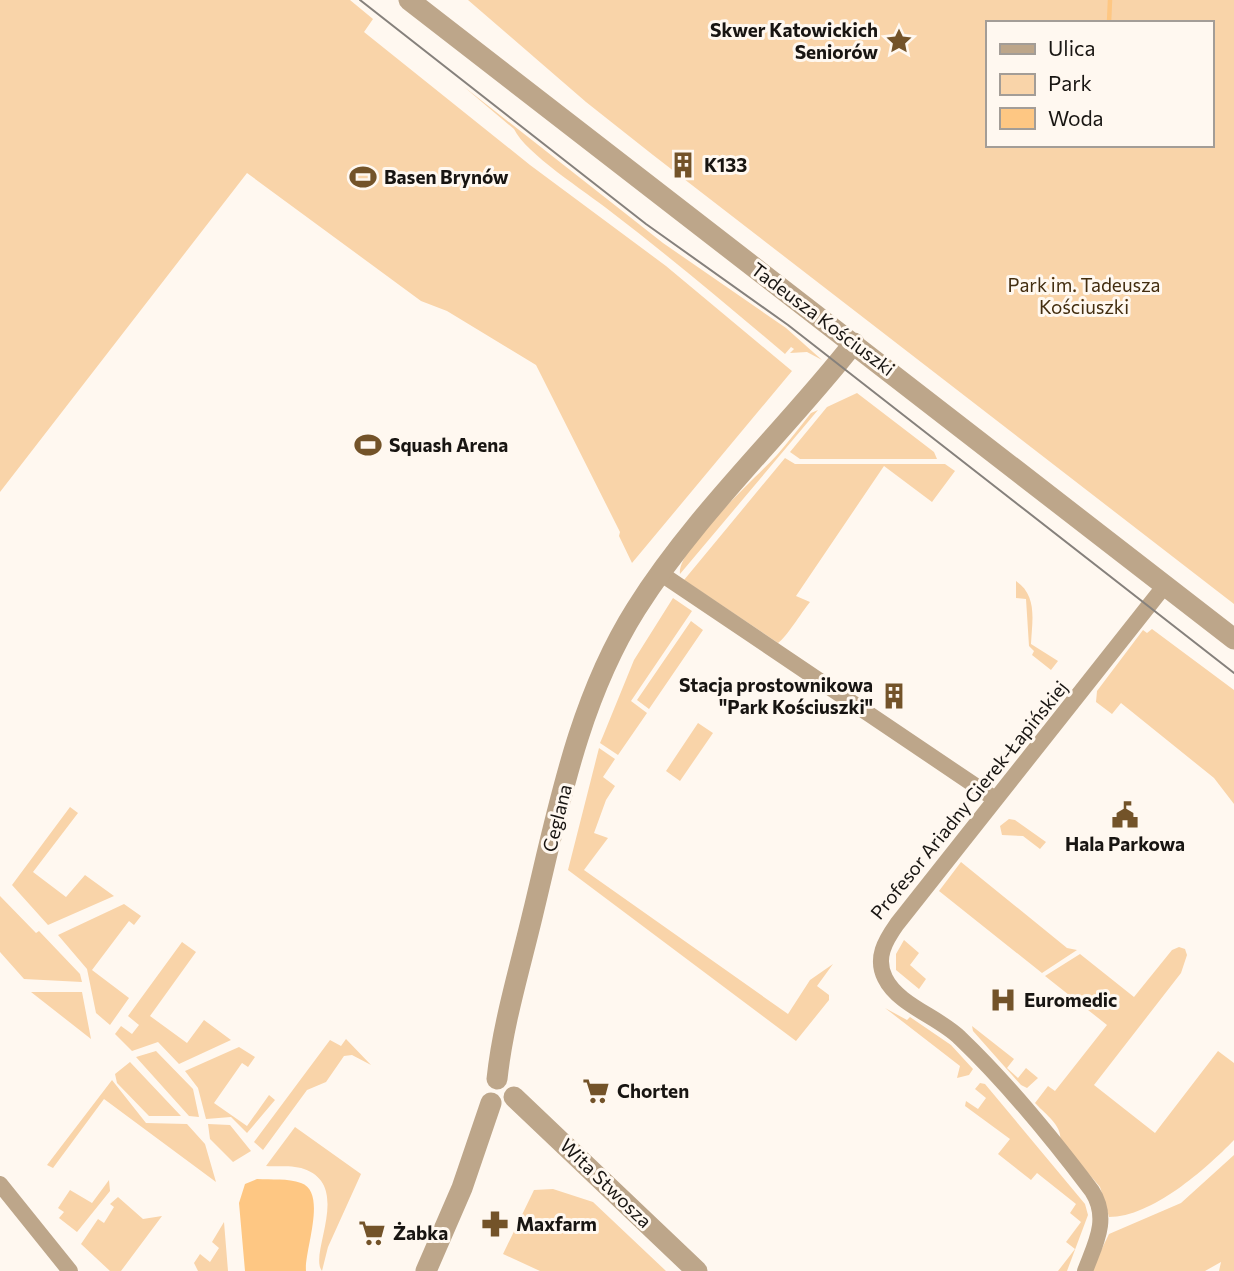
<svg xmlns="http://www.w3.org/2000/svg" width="1234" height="1271" viewBox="0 0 1234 1271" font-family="Commissioner,sans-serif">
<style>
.green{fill:#f9d4a9;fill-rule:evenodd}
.water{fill:#fec783}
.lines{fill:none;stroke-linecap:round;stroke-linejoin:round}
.stream{stroke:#fec783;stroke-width:4.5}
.minor{stroke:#bda68a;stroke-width:16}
.tertiary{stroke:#bda68a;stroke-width:21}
.tram{stroke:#86817c;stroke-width:2}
.labels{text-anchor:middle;stroke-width:6;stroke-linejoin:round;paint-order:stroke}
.poi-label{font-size:19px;font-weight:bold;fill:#181512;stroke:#fff8f0;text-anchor:start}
.park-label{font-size:19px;fill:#432d0f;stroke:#fff8f0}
.street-label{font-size:19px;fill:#181512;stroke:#fff8f0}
</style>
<rect width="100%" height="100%" fill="#fff8f0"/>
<path class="green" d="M0,0h350l23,19 -9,13 166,133 136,101 126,105 -160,192 -13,-27 1,-4 -84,-167 -89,-54 -26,-10 -174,-128 -247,319z
M468,0h766v604l-581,-449 -67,-53zM987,23h224v122h-224z
M463,86l200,157 123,85 36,32 -15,-8 -17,1 4,-4 -3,-2 -6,7c-58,-49 -115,-97 -175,-143 -25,-20 -84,-57 -96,-82z
M857,393l77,59 3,7h-137l-10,-7 37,-45z
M818,410l-138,164c-4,-25 78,-98 97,-119 12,-14 23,-28 34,-42z
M785,458l10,6h150l10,7 -23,31 -48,-36 -88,130 14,6c-9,11 -24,36 -32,41l-94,-63z
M1016,581c22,15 16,40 15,63l27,17 -7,9 -19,-15 2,-4 -5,-5 -3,-47 -10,-1z
M673,598l19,13 -61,90 16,12 -29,42 -18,-12 3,-7 31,-76z
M691,621l12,9 -54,79 -12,-9z
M1152,629l82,61v114l-20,-26 -93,-75 -9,11 -16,-12 1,-11 46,-61 4,3z
M698,723l15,10 -33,48 -14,-10z
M599,748l16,11 -12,18 12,9 -9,14 -12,33 14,5 -24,32 204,144 22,-34 23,-16 -16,22 12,9v5l-33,41 -228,-171z
M70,807l8,6 -45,59 33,25 19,-22 29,21 -66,29 -36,-40z
M1009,819l6,1 31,22 -6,7 -17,-13 -21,-1 -2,-9z
M961,862l106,86 10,2 -35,23 -103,-82z
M0,896l36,37 3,-2 41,43 2,8 -58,-3 -24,-27z
M124,904l17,12 -7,9 -5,-4 -37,49 37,28 -19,27 -14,-12 -9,-44 -29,-34z
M904,940l15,13 -9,12 16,14 -7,10 -23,-19v-16z
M182,942l14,10 -46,64 37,27 17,-23 27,20 -52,24 -21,-22 -26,9 -17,-17 6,-8 11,8 7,-9 -11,-9z
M1179,947l6,2 2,6 -6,18 -87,112 61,48 63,-82 16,12v77c-28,29 -82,77 -125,77l-9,-30 -40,-47c3,-14 -17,-28 -25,-37l13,-17 7,5 52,-66 -62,-49 35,-22 54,43 38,-47z
M31,992h51l9,47z
M885,1008l22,12 3,-3 41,28 22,24 -4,6 -12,3 3,-12z
M972,1026l42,33 -7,9 11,10 8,-10 12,10 -11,10 -6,-3 -48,-54z
M346,1039l25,26 -19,-10 -8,1 -18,26 -19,8 -44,60 -9,-8 76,-102 11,6z
M239,1047l16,10 -7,10 -6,-4 -28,40 33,23 22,-31 6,5 -28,33 -16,-16 -25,2 -8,-31 -13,-17z
M156,1051l37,38 6,28 -10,-1 -53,-59z
M130,1062l51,54h-32l-32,-33 -2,-9z
M112,1080l34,43 41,1 18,20 11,38 -112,-83 -51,69 -6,-3z
M980,1083l5,1 100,120 3,11 -21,56h-9l17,-22 -9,-7 15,-20 -11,-9 6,-9 -39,-31 -6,7 -33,-26 12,-15 -45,-33 1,-5 12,8 8,-11 -11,-9z
M208,1124l22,1 21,26 -18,11 -23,-23z
M295,1127l66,47 -33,73 -6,24c-14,-17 31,-85 -18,-102 -11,-4 -27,-2 -38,-3z
M1234,1155v116h-15l2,-9 -16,9h-114l18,-37 72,-31z
M109,1180l1,11 -33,41 -18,-14 5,-6 -6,-4 12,-18 22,13z
M553,1189l40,13 73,69h-126l-37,-17 31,-64z
M118,1197l25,22 19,-3 -41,55h-11l-29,-27 17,-25 6,4 10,-16 -4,-3z
M224,1222l4,49h-30l-4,-8 6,-9 10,8 9,-14 -7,-6z"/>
<path class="water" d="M257,1179c14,1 31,-1 44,4 27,9 3,68 5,88h-61l-6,-68 6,-19z"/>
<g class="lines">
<path class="stream" d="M1109,23l1,-23"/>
<path class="minor" d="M660,573l335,226
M0,1184l70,87
M1085,1271c10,-27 25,-52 7,-80 -37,-49 -88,-111 -132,-153 -21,-21 -62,-33 -75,-60 -10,-20 0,-37 12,-54l269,-340"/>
<path class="tertiary" d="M409,0l825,639
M497,1079c6,-56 23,-111 36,-166 25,-103 45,-212 103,-304 61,-97 148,-177 218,-266
M514,1097l183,174
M426,1271l36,-83 29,-85"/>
<path class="tram" d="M360,0l286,224 142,101 446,348"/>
</g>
<defs>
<g id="sight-bare" transform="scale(2.1)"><path d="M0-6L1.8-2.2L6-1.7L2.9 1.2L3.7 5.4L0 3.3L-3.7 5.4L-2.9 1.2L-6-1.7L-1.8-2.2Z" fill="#735329" stroke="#fff8f0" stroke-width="2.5" paint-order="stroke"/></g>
<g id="building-bare" transform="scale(2.1)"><path d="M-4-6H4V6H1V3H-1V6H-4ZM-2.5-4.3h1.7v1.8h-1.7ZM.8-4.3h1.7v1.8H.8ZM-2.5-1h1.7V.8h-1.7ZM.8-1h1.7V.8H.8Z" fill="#735329" stroke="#fff8f0" stroke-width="2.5" paint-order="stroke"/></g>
<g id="stadium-bare" transform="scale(2.1)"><path d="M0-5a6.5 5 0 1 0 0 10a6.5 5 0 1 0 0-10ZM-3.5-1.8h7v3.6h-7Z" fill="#735329" stroke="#fff8f0" stroke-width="2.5" paint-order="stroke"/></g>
<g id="civic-bare" transform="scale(2.1)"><path d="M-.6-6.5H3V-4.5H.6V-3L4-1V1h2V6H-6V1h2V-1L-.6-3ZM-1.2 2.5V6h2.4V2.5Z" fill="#735329" stroke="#fff8f0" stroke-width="2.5" paint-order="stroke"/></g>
<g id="hospital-bare" transform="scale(2.1)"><path d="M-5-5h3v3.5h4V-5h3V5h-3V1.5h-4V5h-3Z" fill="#735329" stroke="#fff8f0" stroke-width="2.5" paint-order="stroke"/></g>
<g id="supermarket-bare" transform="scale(2.1)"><path d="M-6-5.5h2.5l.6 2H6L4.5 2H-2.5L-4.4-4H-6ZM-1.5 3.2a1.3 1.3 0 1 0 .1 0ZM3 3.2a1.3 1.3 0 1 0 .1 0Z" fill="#735329" stroke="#fff8f0" stroke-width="2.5" paint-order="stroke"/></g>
<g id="pharmacy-bare" transform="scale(2.1)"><path d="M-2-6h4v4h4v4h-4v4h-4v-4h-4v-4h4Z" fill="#735329" stroke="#fff8f0" stroke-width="2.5" paint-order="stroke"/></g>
</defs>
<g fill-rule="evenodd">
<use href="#sight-bare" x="899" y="41"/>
<use href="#building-bare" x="683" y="165"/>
<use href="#stadium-bare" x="363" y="177"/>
<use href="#stadium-bare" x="368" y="445"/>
<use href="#building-bare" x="894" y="696"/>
<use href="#civic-bare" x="1125" y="815"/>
<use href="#hospital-bare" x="1003" y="1000"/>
<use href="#supermarket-bare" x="596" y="1091"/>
<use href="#pharmacy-bare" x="495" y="1224"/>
<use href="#supermarket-bare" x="372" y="1233"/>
</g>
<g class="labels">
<g class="poi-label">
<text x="878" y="37" text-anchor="end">Skwer Katowickich<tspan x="878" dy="22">Seniorów</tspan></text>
<text x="704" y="172">K133</text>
<text x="384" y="184">Basen Brynów</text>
<text x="389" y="452">Squash Arena</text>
<text x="873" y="692" text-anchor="end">Stacja prostownikowa<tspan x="873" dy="22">"Park Kościuszki"</tspan></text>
<text x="1125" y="851" text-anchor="middle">Hala Parkowa</text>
<text x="1024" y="1007">Euromedic</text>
<text x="617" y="1098">Chorten</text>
<text x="516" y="1231">Maxfarm</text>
<text x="393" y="1240">Żabka</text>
</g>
<g class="park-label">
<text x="1084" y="292">Park im. Tadeusza<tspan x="1084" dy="22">Kościuszki</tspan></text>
</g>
<g class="street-label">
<text transform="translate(823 319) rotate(37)" y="7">Tadeusza Kościuszki</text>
<text transform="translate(969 800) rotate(-51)" y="7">Profesor Ariadny Gierek-Łapińskiej</text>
<text transform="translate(557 818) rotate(-76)" y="7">Ceglana</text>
<text transform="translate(606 1183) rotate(44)" y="7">Wita Stwosza</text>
</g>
</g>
<rect x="986" y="21" width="228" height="126" fill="#fff8f0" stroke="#a39d97" stroke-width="2"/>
<rect x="1000" y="44" width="35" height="10" fill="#bda68a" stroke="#a39d97" stroke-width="2"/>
<text x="1048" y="56" font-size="21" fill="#181512">Ulica</text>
<rect x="1000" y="74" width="35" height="21" fill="#f9d4a9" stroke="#a39d97" stroke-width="2"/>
<text x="1048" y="91" font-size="21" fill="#181512">Park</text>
<rect x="1000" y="108" width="35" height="21" fill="#fec783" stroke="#a39d97" stroke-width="2"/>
<text x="1048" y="126" font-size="21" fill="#181512">Woda</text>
</svg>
